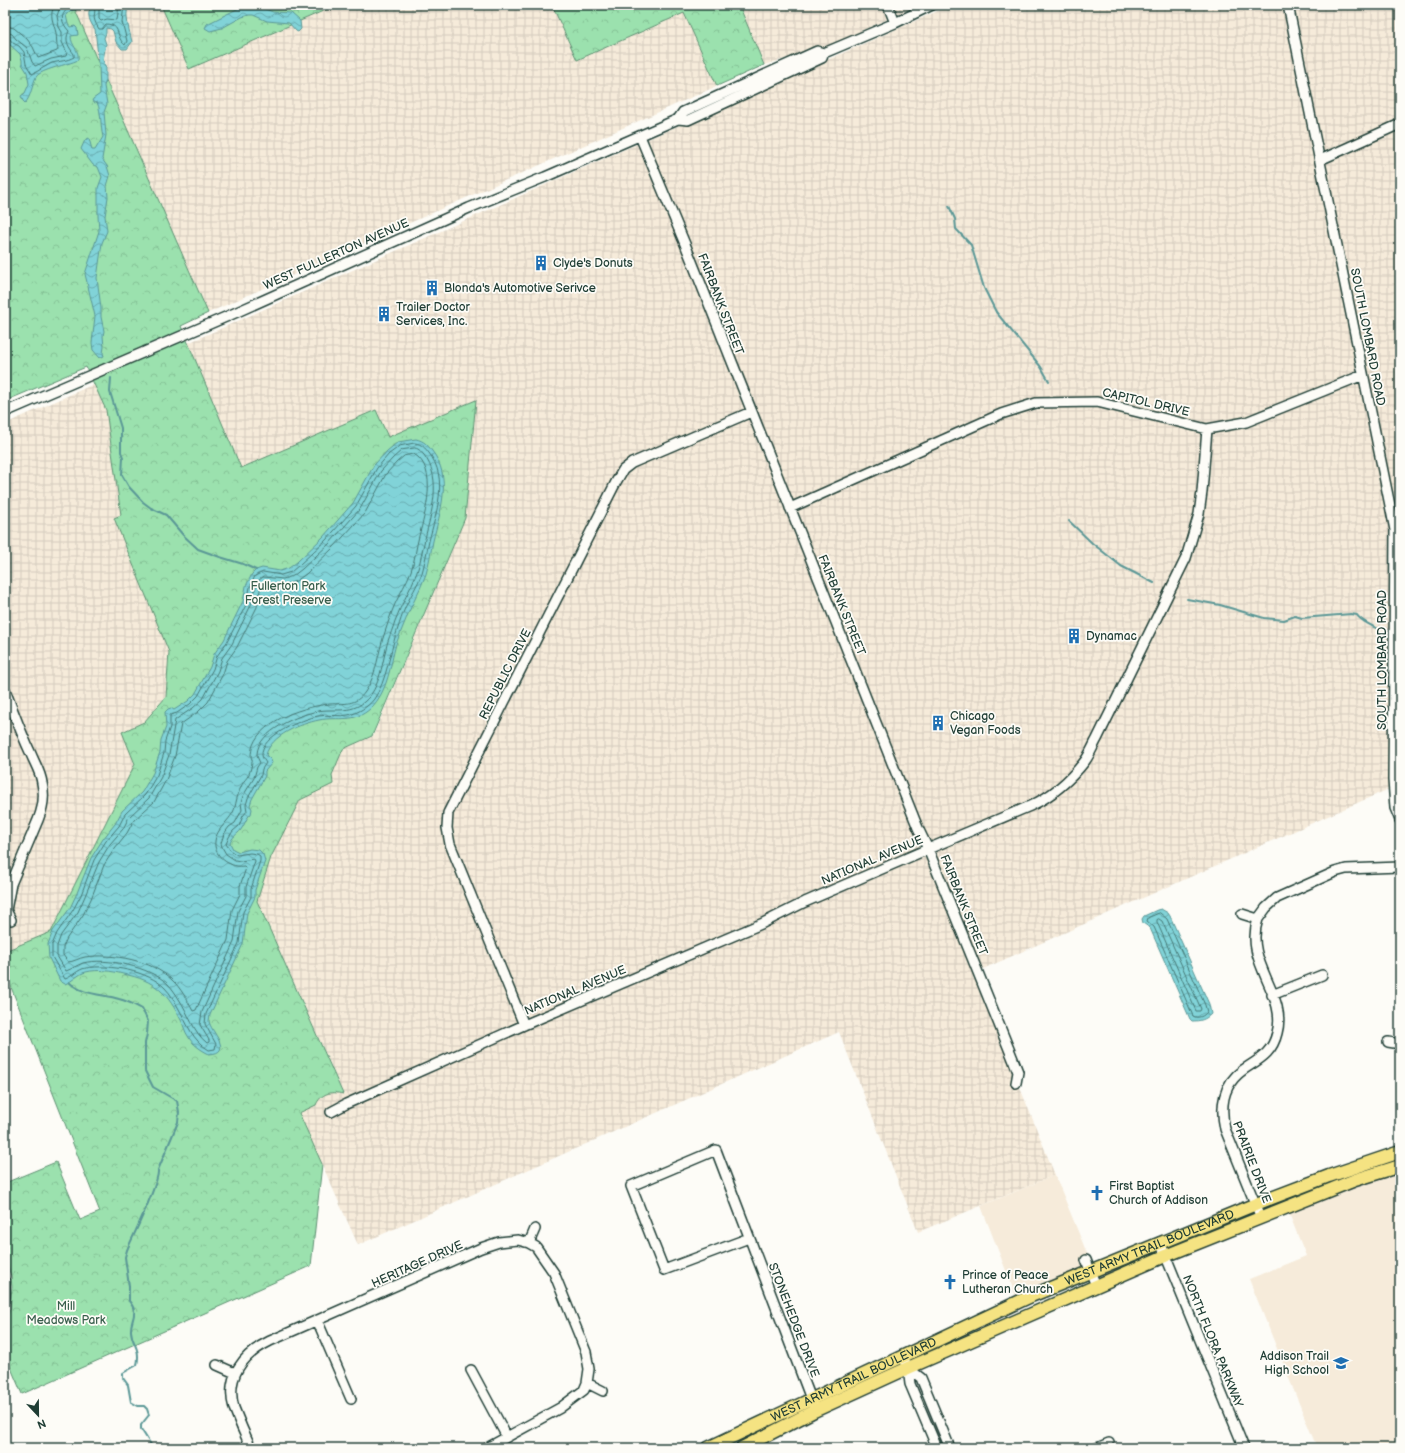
<svg xmlns="http://www.w3.org/2000/svg" width="1405" height="1453" viewBox="0 0 1405 1453" font-family="'Balsamiq Sans',sans-serif">
<style>
.built{fill:#f6ebda}
.industrial{fill:url(#industrial-grid)}
.park{fill:url(#park-crowns);stroke:#5d8f71}
.water{fill:url(#water-waves);stroke:#5a9796}
.lines{fill:none;stroke-linecap:round;stroke-linejoin:round}
.shore{stroke:#467976;stroke-width:1}
.stream{stroke:#5a9796;stroke-width:2}
.minor-casing{stroke:#1f3d34;stroke-width:12}
.major-casing{stroke:#1f3d34;stroke-width:15}
.minor{stroke:#fdfcf7;stroke-width:9}
.major{stroke:#f5e382;stroke-width:12}
.labels{text-anchor:middle;stroke-width:3.5;stroke-linejoin:round;paint-order:stroke}
.street-label{font-size:12px;fill:#1f3d34;stroke:#fdfcf7}
.poi-label{font-size:12px;fill:#1f3d34;stroke:#fdfcf7;text-anchor:start}
.park-label{font-size:12px;fill:#385e4c;stroke:#fdfcf7}
</style>
<defs>
<pattern id="industrial-grid" width="8" height="8" patternUnits="userSpaceOnUse"><rect width="8" height="8" fill="#f6ebda"/><path d="M0 4h8M4 0v8" fill="none" stroke="#d2cabc"/></pattern>
<pattern id="park-crowns" width="20" height="18" patternUnits="userSpaceOnUse"><rect width="20" height="18" fill="#9be1ae"/><path d="M2 6a3 3 0 1 1 6 0M12 15a3 3 0 1 1 6 0" fill="none" stroke="#85c296"/></pattern>
<pattern id="water-waves" width="16" height="10" patternUnits="userSpaceOnUse"><rect width="16" height="10" fill="#81d3d8"/><path d="M0 5q4-4 8 0t8 0" fill="none" stroke="#69acb0"/></pattern>
</defs>
<rect width="100%" height="100%" fill="#fdfcf7"/>
<filter id="ink" filterUnits="userSpaceOnUse"><feTurbulence type="fractalNoise" baseFrequency=".025" numOctaves="2"/><feDisplacementMap in="SourceGraphic" scale="8" xChannelSelector="R" yChannelSelector="G"/><feConvolveMatrix kernelMatrix="1 2 1 2 8 2 1 2 1" color-interpolation-filters="sRGB"/></filter>
<g filter="url(#ink)">
<path class="built" d="M1400,1169v279h-83l-68,-169 57,-23 -18,-45z
M1055,1175l38,93 -76,31 -36,-93z"/>
<path class="industrial" d="M73,5h88l28,64 148,-64h215l25,55 107,-47 33,73 -509,227z
M739,5h180l-93,42 -62,18z
M951,5h449v779l-426,189 81,202 -137,57 -79,-200 -481,213 -59,-132 17,-8 2,-5 5,-5 5,-2h15l-86,-192 14,-44 29,-57 33,-16 -1,-9 11,-26 30,-13 92,-218 11,-118 -88,38 -12,-28 -135,58 -53,-125z
M94,384l12,26 15,105 -6,3 54,134 -3,45 -22,25 -22,10 13,32 -84,168 -46,19v-527z"/>
<path class="park" d="M5,5h68l135,308 -27,13 60,142 135,-58 12,27 88,-37 -11,118 -93,218 -29,13 -11,26 1,9 -33,16 -29,57 -14,44 86,193c-12,-3 -22,-1 -27,11l-17,8 23,51 -11,102 -289,128 -17,-40v-33l5,-12 2,-22 -1,-11 -6,-19v-74l51,-21 24,58 20,-8 -95,-240v-21l46,-19 84,-168 -13,-32 22,-10 22,-25 3,-45 -55,-134 7,-3 -15,-105 -20,-43 -81,34z
M161,5h176l-148,64z
M552,5h187l25,60 -47,21 -33,-73 -107,47z"/>
<path class="water" d="M5,5h56l2,2 8,-2h13l-3,3 -8,2 -7,5 2,9 2,3 5,-1 2,2 1,7 -7,1c0,10 9,14 7,24 -10,5 -37,9 -42,17 -4,8 -5,20 -11,26l-2,-2 -2,-5 4,-3 4,-9 -2,-12 -5,-8v-4l-2,-6 -12,-11 -3,-7z
M90,5h38c-3,13 1,24 4,37l-5,7h-5l-6,-7 -3,-11 -2,-2 -5,-1v5l-2,5 2,6 -3,16 3,8v12l-2,6 3,18 -3,8 2,23 -4,24 5,7 3,10 -3,10 1,11 -3,19 2,15 -5,12 -5,35 4,30v9l3,14 -1,5 1,11 -1,6 1,3 -4,2 -7,-8 -1,-7 3,-27 -10,-42 14,-43 -1,-15v-28l4,-11 -4,-10 -5,-2 -12,-16 4,-9 4,-2 3,12h3l8,-13c-3,-12 -1,-23 -6,-35l-2,1 -3,-2 1,-2 7,-5 -1,-29 -4,-36c-4,-5 -7,-11 -6,-18l2,-2z
M245,5h9l19,7 18,1 9,8 1,8 -3,3 -2,-1 -7,-8 -22,-2 -14,-6h-4l-7,2 -20,11 -12,3 -5,-3 2,-4z
M416,439c8,2 11,5 16,12 21,27 8,61 1,90 -2,11 -4,22 -7,33 -6,17 -16,33 -22,50 -3,7 -5,13 -8,20 -6,22 -8,47 -25,64 -17,16 -32,8 -52,12 -19,4 -48,15 -53,35l5,5 1,3 -7,8v5l-13,23 -2,6 2,4 -1,5c-5,4 -5,8 -9,14 -3,6 -8,6 -12,15l3,6 6,3 11,-3 9,1 4,4 2,7 -10,29v7l-8,16 -4,31 -33,71c0,2 -1,4 -1,6 1,10 26,32 0,33 -8,-4 -17,-10 -21,-18 -3,-4 -4,-9 -6,-14 -14,-28 -26,-42 -59,-48 -11,-3 -25,-5 -37,-2 -8,2 -13,9 -21,12l-5,-3 -11,-23 -1,-14 5,-13 17,-23 7,-15 14,-35 12,-19 12,-15 7,-13 20,-19 11,-19 7,-21 1,-12 5,-13 -1,-15 3,-3 3,-1 3,2 14,-9 7,-7 15,-27 4,-13 10,-14 19,-39 3,-15 6,-12 4,-4 6,-2 18,3 9,-3 8,-6 26,-25 30,-34 21,-38 13,-14 11,-9z
M1161,909l7,4 2,3 39,88 2,10c-6,6 -11,7 -19,7l-2,-2 -40,-91 -7,-5 -1,-4 2,-3 13,-6z"/>
<g class="lines">
<path class="shore" d="M94,5c3,11 -4,10 5,24h3l4,-5c16,1 9,13 19,21l2,-4 -5,-19 2,-17
M99,5v14l2,2 6,-2 10,1 2,-15
M5,26l9,2 13,11 6,8 5,11 19,-7 1,-2c-2,-6 -1,-10 -2,-16 -2,-10 -8,-18 -1,-28
M5,32l7,2 4,5 11,9 5,14 3,4 16,-7 15,-3 1,-3 -5,-11v-10l-3,-5 -2,-11 2,-6 6,-5
M5,37l4,1 4,5 6,3 5,6 2,12 6,10c7,-3 13,-8 20,-11 8,-2 15,-2 22,-6v-3c-5,-7 -10,-13 -5,-23 -10,-11 -9,-19 5,-26
M415,443c7,1 10,5 14,10 20,26 7,60 0,88 -2,10 -4,21 -7,32 -4,12 -12,23 -17,35 -3,7 -5,14 -7,20 -8,22 -11,53 -24,71 -6,8 -16,14 -26,16 -8,2 -20,-1 -30,1 -15,3 -58,20 -56,39 0,3 3,6 4,8l-4,6 -1,6 -13,23 -2,7 1,6 -4,5 -4,10 -6,5 -4,6 -3,7 5,7 6,4 13,-2 7,1 3,2v5l-9,28v8l-8,15 -4,31 -33,71 -1,10 11,20 -1,5 -6,1c-17,-10 -21,-25 -30,-41 -4,-7 -8,-15 -14,-21 -16,-17 -56,-24 -79,-20 -8,1 -14,9 -21,11l-13,-22v-12l5,-12 16,-23 8,-15 13,-35 12,-19 13,-15 6,-12 20,-19 12,-20 7,-22 1,-12 5,-14v-12l7,-2 13,-9 8,-8 15,-27 4,-13 10,-14 20,-39 3,-16 5,-11 8,-4 18,3 10,-3 8,-7 27,-25 30,-34 21,-38 12,-14 11,-8z
M415,448c5,1 6,4 9,7 19,25 7,57 1,84 -3,11 -4,22 -8,33 -6,17 -16,32 -22,49 -2,7 -5,14 -7,20 -6,20 -7,47 -24,61 -14,12 -30,6 -46,9 -20,4 -60,20 -61,43 0,4 2,6 3,9l-3,4 -3,11 -11,18 -2,7 1,7 -7,13 -6,4 -5,7 -3,9 1,4 4,7 9,6 5,1 14,-2 1,2 -9,26v9l-8,15 -4,31 -32,70 -2,13 9,15v2l-2,1c-14,-11 -18,-29 -28,-44 -3,-5 -7,-11 -11,-15 -18,-17 -62,-27 -85,-21 -6,2 -11,6 -17,8l-9,-15v-10l4,-11 17,-23 7,-16 14,-34 11,-18 13,-15 6,-12 20,-19 12,-21 8,-22 6,-35 18,-12 10,-9 15,-28 4,-13 10,-14 19,-39 4,-16 4,-9 4,-3 20,2 10,-3 9,-7 27,-25 31,-35 21,-38 12,-13 9,-8z
M414,454c25,15 11,60 5,82 -3,11 -4,24 -8,35 -4,11 -11,22 -16,33 -4,9 -7,19 -10,28 -7,19 -8,43 -20,60 -10,14 -20,11 -35,12 -24,2 -67,15 -77,41 -1,3 -2,8 -2,11 0,2 2,4 1,6 0,3 -2,9 -3,12 -1,2 -3,5 -5,7 -5,9 -7,16 -9,26 -3,14 -22,22 -20,39 2,13 17,22 29,20l2,2 -6,18v8l-8,16 -4,30 -32,70 -3,1c-6,-11 -12,-23 -21,-31 -20,-20 -60,-27 -87,-23 -6,1 -12,5 -17,5l-5,-7v-8l4,-9 16,-23 8,-16 13,-34 11,-17 12,-15 7,-13 20,-18 12,-22 9,-24 6,-32 17,-12 10,-10 15,-28 4,-13 10,-14 20,-40 3,-17 3,-5h21l12,-4 10,-7 27,-26 32,-35 21,-39 11,-12 7,-6z
M1160,913l7,6 38,86 2,7c-3,4 -9,7 -14,4l-39,-89 -7,-6 1,-3z
M1159,919l3,2 36,81 3,7 -1,2h-4l-39,-89v-2z"/>
<path class="stream" d="M949,206l6,13 1,10 15,16 13,43 12,24 45,55 8,14
M111,378l-1,14 11,36v24l2,5 -1,18 7,12 14,15 8,6 15,7 17,20 15,14 22,8 23,7 13,6
M1069,521l23,22 29,23 33,17
M1187,599l33,6 44,13 20,2 11,-4 7,2 49,-4 6,1c3,5 16,12 22,14
M69,982c13,13 33,12 50,17 8,2 16,6 23,10l6,12 -1,13 -2,9v28l8,16 24,14 2,11 -1,10 -20,48c2,12 -25,66 -31,80l-2,7 4,29v15c11,13 1,18 2,30 1,14 10,16 6,34l-14,8v5l5,7 3,17 7,4h6l3,3 2,6 -8,10v4l12,19"/>
<g class="minor-casing">
<path id="minor" d="M888,5l7,18
M1288,5l107,525 -2,250 2,28 5,12
M678,119l5,-7 134,-61 7,2
M640,136l45,108 233,584 10,21 85,210 5,13 -2,11
M1320,160l80,-36
M5,412l223,-96 241,-108 76,-31 133,-58 10,1 134,-62 2,-5 71,-30 37,-18
M790,508l211,-94 35,-11 61,-1 110,27 39,-7 117,-47
M5,690c8,21 16,43 26,64 4,10 10,19 11,29 3,13 1,25 -4,37l-27,64 -5,26 5,10
M1242,914l16,5c-15,44 30,75 19,114 -5,21 -18,26 -34,37 -20,14 -23,37 -18,59l36,89
M1258,919l8,-11 11,-10 58,-26 11,-3 54,-2
M1272,995l50,-20
M524,1025l-74,-181 -3,-16 1,-15 168,-331 7,-12 9,-7 119,-51
M1388,1042l12,2
M331,1112l15,-8 178,-79 237,-101 44,-22 123,-53 102,-43c21,-9 41,-27 55,-45 5,-7 8,-15 12,-22l89,-181 13,-44 3,-22 5,-63
M749,1238l-85,32 -33,-84 85,-36 95,249 2,5
M1160,1242l84,206
M529,1243l6,-14
M1086,1260l10,26
M5,1282v16
M317,1320l34,79
M903,1356l5,12 2,16 27,64
M217,1365l18,8
M908,1368l13,10 29,70
M471,1370l36,67
M587,1383l16,8
M251,1448c-6,-13 -12,-27 -17,-40 -9,-31 9,-54 36,-67l211,-93 18,-6 19,-2 11,3 7,4 18,26 32,79 3,17 -2,14 -3,7 -24,18 -73,40
M1097,1448l12,-5"/>
</g>
<g class="major-casing">
<g id="major">
<path id="s1" d="M708,1448l323,-152 225,-92 73,-28 71,-24"/>
<path d="M742,1448l72,-37 94,-43 257,-112 190,-76 45,-14"/>
</g>
</g>
<use href="#minor" class="minor"/>
<use href="#major" class="major"/>
</g>
</g>
<defs>
<g id="building-bare" transform="scale(1.2)"><path d="M-4-6H4V6H1V3H-1V6H-4ZM-2.5-4.3h1.7v1.8h-1.7ZM.8-4.3h1.7v1.8H.8ZM-2.5-1h1.7V.8h-1.7ZM.8-1h1.7V.8H.8Z" fill="#1f6fb2" stroke="#fdfcf7" stroke-width="2.5" paint-order="stroke"/></g>
<g id="church-bare" transform="scale(1.2)"><path d="M-1.2-6h2.4v3.5h3.3v2.4h-3.3V6h-2.4V-.1h-3.3v-2.4h3.3Z" fill="#1f6fb2" stroke="#fdfcf7" stroke-width="2.5" paint-order="stroke"/></g>
<g id="school-bare" transform="scale(1.2)"><path d="M0-5L7-2L0 1L-7-2ZM-4 1L0 2.5L4 1V4Q0 6-4 4Z" fill="#1f6fb2" stroke="#fdfcf7" stroke-width="2.5" paint-order="stroke"/></g>
</defs>
<g fill-rule="evenodd">
<use href="#building-bare" x="541" y="263"/>
<use href="#building-bare" x="432" y="288"/>
<use href="#building-bare" x="384" y="314"/>
<use href="#building-bare" x="1074" y="636"/>
<use href="#building-bare" x="938" y="723"/>
<use href="#church-bare" x="1097" y="1193"/>
<use href="#church-bare" x="950" y="1282"/>
<use href="#school-bare" x="1341" y="1363"/>
</g>
<g class="labels">
<g class="street-label">
<text transform="translate(336 254) rotate(-24)" y="4">WEST FULLERTON AVENUE</text>
<text transform="translate(721 304) rotate(69)" y="4">FAIRBANK STREET</text>
<text transform="translate(1368 337) rotate(79)" y="4">SOUTH LOMBARD ROAD</text>
<text transform="translate(1146 402) rotate(13)" y="4">CAPITOL DRIVE</text>
<text transform="translate(842 605) rotate(68)" y="4">FAIRBANK STREET</text>
<text transform="translate(1382 660) rotate(-90)" y="4">SOUTH LOMBARD ROAD</text>
<text transform="translate(505 674) rotate(-63)" y="4">REPUBLIC DRIVE</text>
<text transform="translate(872 860) rotate(-23)" y="4">NATIONAL AVENUE</text>
<text transform="translate(964 905) rotate(68)" y="4">FAIRBANK STREET</text>
<text transform="translate(575 990) rotate(-23)" y="4">NATIONAL AVENUE</text>
<text transform="translate(1252 1162) rotate(69)" y="4">PRAIRIE DRIVE</text>
<text dy="4" stroke="none"><textPath href="#s1" startOffset="485">WEST ARMY TRAIL BOULEVARD</textPath></text>
<text transform="translate(417 1264) rotate(-24)" y="4">HERITAGE DRIVE</text>
<text transform="translate(794 1320) rotate(69)" y="4">STONEHEDGE DRIVE</text>
<text transform="translate(1213 1341) rotate(68)" y="4">NORTH FLORA PARKWAY</text>
<text dy="4" stroke="none"><textPath href="#s1" startOffset="161">WEST ARMY TRAIL BOULEVARD</textPath></text>
</g>
<g class="poi-label">
<text x="553" y="267">Clyde's Donuts</text>
<text x="444" y="292">Blonda's Automotive Serivce</text>
<text x="396" y="311">Trailer Doctor<tspan x="396" dy="14">Services, Inc.</tspan></text>
<text x="1086" y="640">Dynamac</text>
<text x="950" y="720">Chicago<tspan x="950" dy="14">Vegan Foods</tspan></text>
<text x="1109" y="1190">First Baptist<tspan x="1109" dy="14">Church of Addison</tspan></text>
<text x="962" y="1279">Prince of Peace<tspan x="962" dy="14">Lutheran Church</tspan></text>
<text x="1329" y="1360" text-anchor="end">Addison Trail<tspan x="1329" dy="14">High School</tspan></text>
</g>
<g class="park-label">
<text x="288" y="590">Fullerton Park<tspan x="288" dy="14">Forest Preserve</tspan></text>
<text x="66" y="1310">Mill<tspan x="66" dy="14">Meadows Park</tspan></text>
</g>
</g>
<rect width="1405" height="1453" fill="none" stroke="#fdfcf7" stroke-width="20"/>
<rect x="10" y="10" width="1385" height="1433" fill="none" stroke="#1f3d34" stroke-width="1.5" filter="url(#ink)"/>
<g transform="translate(38 1415) rotate(158)" stroke="#fdfcf7" stroke-width="3" paint-order="stroke">
<path d="M0-3L7 15L0 10L-7 15Z" fill="#1f3d34"/>
<text y="-6" font-size="11" font-weight="bold" text-anchor="middle" fill="#1f3d34">N</text>
</g>
</svg>
